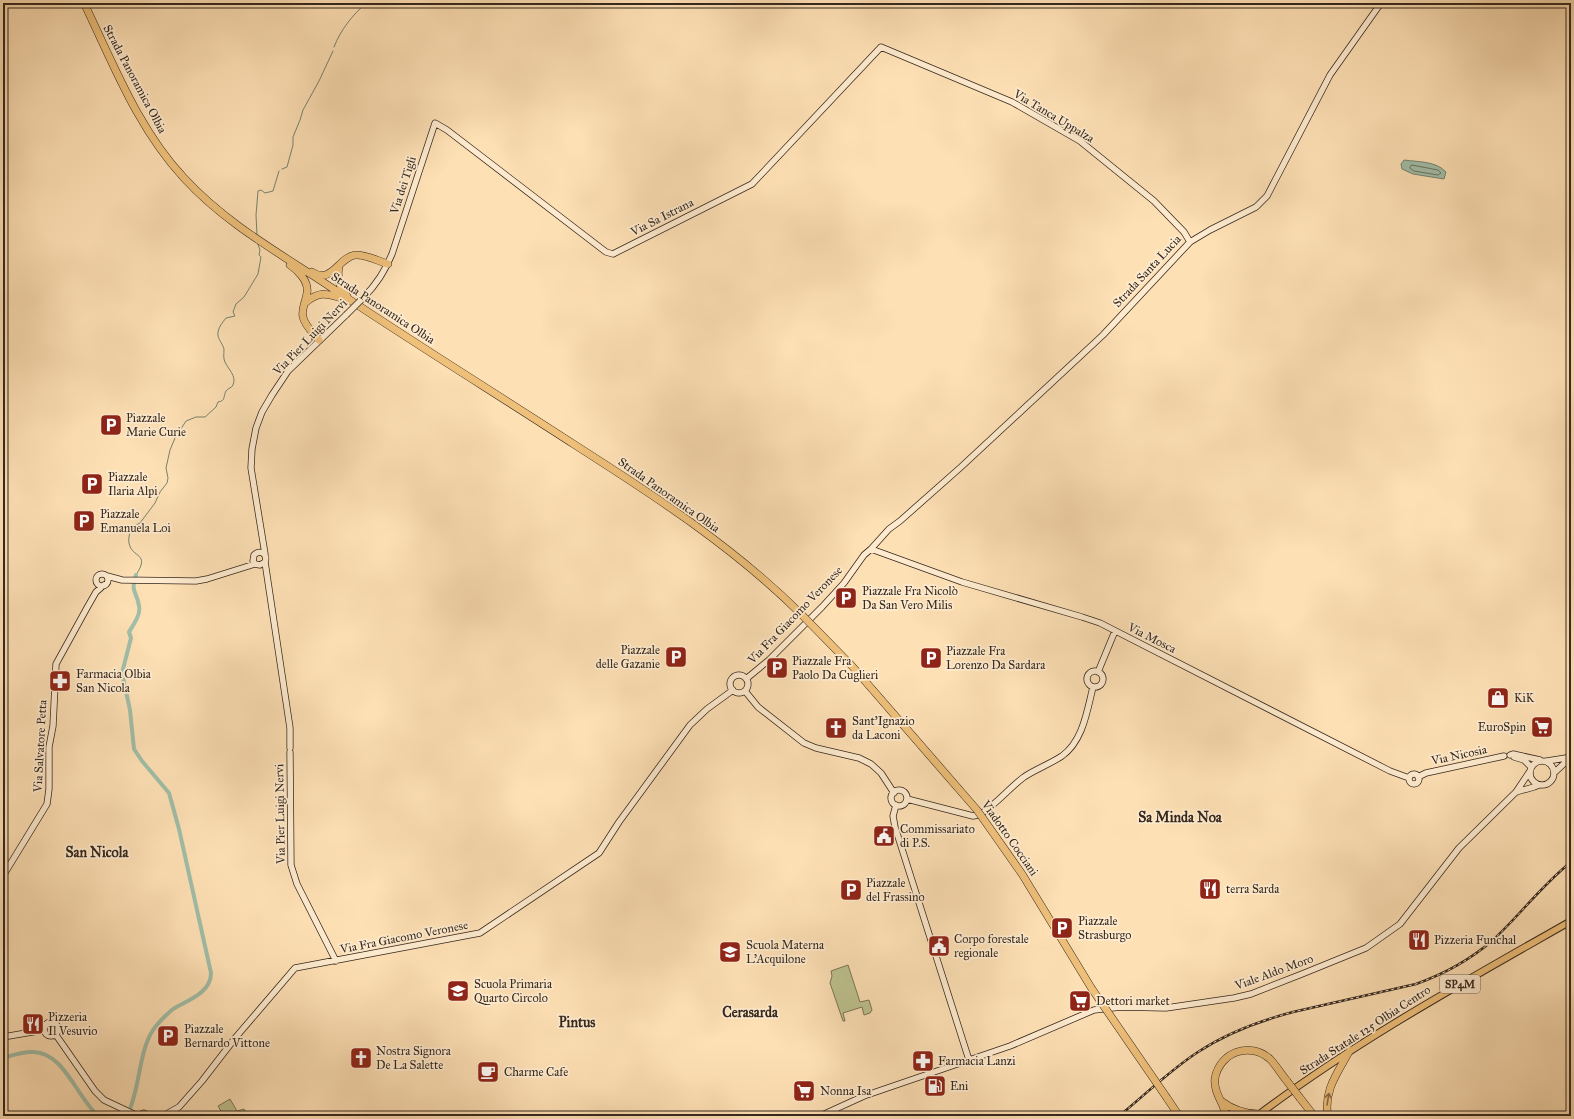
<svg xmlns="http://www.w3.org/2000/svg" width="1574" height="1119" viewBox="0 0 1574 1119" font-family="'IM FELL Great Primer',serif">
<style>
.green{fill:#bec38f;stroke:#7a7556}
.water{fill:#a1bea8;stroke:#768270}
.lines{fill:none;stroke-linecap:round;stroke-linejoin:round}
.shore{stroke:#6b7262;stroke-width:1}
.stream{stroke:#768270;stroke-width:1}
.canal{stroke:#a1bea8;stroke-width:4}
.secondary-casing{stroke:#35271d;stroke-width:7}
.primary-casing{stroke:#35271d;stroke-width:8}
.highway-casing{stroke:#35271d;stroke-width:8}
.secondary{stroke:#feebcf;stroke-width:5.5}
.primary{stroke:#efc07a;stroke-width:6}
.highway{stroke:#efc07a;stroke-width:7}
.rail-casing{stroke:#35271d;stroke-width:2.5}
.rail{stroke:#feebcf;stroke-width:1;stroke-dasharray:3;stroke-linecap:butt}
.secondary-bridge-casing{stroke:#35271d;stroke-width:7;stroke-linecap:butt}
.highway-bridge-casing{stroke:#35271d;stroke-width:8;stroke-linecap:butt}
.secondary-bridge{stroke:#feebcf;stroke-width:5.5}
.highway-bridge{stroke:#efc07a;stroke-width:7}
.oneway{stroke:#896c47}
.labels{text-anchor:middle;stroke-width:3.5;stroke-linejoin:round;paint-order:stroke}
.shield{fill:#feebcf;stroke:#716252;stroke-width:1}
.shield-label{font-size:11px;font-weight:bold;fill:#35271d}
.street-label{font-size:12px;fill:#35271d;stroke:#feebcf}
.poi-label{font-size:12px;fill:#35271d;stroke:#feebcf;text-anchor:start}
.quarter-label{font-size:14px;font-weight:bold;fill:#35271d;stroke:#feebcf}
</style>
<rect width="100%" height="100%" fill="#fee0b5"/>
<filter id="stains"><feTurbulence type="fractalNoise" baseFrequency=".005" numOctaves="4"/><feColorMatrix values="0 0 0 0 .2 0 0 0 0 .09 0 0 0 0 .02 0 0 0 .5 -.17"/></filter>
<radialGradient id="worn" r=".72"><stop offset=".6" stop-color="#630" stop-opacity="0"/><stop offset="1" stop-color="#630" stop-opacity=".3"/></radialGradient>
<path class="green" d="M848,965l12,37 9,-2 3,10 -2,3 -6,2 -2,-8 -19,6 2,8h-2l-13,-38 2,-7 -1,-5z
M230,1099l7,12 7,-2 4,7h-24l-6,-10z"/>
<path class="water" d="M1404,160c14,2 32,1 42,12l-2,7 -31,-5 -11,-5 -1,-5z"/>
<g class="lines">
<path class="shore" d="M1412,165l26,5 3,3 -3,2 -24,-4 -4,-3z"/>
<path class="stream" d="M334,47c7,-18 18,-31 32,-44
M282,169l5,-2 6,-22v-8l7,-17 3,-10 16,-29 14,-30
M257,235l-1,-20 2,-24 3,-1 4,3 8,-2 6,-20
M136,575c15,-23 -4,-16 -7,-32 -1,-5 1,-11 3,-16l8,-4 15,-20 5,-11 7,-9 1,-5 -2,-10 4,-18 5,-12 11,-17 10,-4h9l11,-10 2,-5c8,-1 5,-6 8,-11 2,-3 6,-3 7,-6 4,-9 -5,-16 -8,-23 -2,-4 -1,-8 -1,-13 -2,-7 -7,-10 -6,-17 1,-6 5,-10 8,-14l9,-2 -2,-4 3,-8 8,-7 14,-23 3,-17 -2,-2 1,-5 -3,-8"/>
<path class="canal" d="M3,1058c10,-3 20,-7 31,-6 30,1 43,45 64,64
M127,1116c14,-27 11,-69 29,-90 5,-6 11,-12 17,-17 15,-9 38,-16 38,-36l-32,-144 -10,-36 -27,-32 -8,-12 -4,-39 -8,-37 9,-35 -2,-6c4,-7 12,-17 10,-26 -2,-15 -9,-13 -3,-31"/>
<g class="secondary-casing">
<path id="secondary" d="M363,298c14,-14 21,-26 29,-44l43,-131 12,7 159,122 7,2 139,-70 129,-137 131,55 68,39 74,60 30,31 6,10
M871,549l91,33 120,35 18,6 290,148 19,7
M265,554l-14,-86 1,-19 4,-21 6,-16 10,-17 16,-24 58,-56
M265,562l-5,3 -5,-1 -2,-3 1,-6c6,-6 14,-1 11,7l25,166v20
M96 580a6 6 0 1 1 12 0a6 6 0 1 1-12 0Z
M107,576l15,4 74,1 11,-2 48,-15
M1087 679a8 8 0 1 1 16 0a8 8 0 1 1-16 0Z
M1098,672l17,-41
M730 684a9 9 0 1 1 18 0a9 9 0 1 1-18 0Z
M746,679l23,-19 53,-53 22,-24 20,-28 7,-6 18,-20 11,-8 61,-54 142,-132 87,-93 20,-12 46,-23 11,-11 63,-121 51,-72
M745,691l13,16 46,36 12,5 43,10 12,6 10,9 13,20
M290,752l1,113 6,19 39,77
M1510,755l3,-1 27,6
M1514,757l10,3 7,7
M1530 773a12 12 0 1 1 24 0a12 12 0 1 1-24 0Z
M1547,761l19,-3 5,-3
M1554,773l16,-15
M1409 779a5 5 0 1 1 10 0a5 5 0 1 1-10 0Z
M1418,777l8,-4 78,-17
M891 798a8 8 0 1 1 16 0a8 8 0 1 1-16 0Z
M1516,792l18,-5 5,-2
M907,799l66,17 6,-1c17,-10 29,-26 45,-38 12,-8 26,-13 38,-21 21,-15 25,-45 31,-69
M896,805l-3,11 2,11 74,233
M3,876l44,-72 2,-15v-42l4,-21 3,-62 32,-58 8,-14 8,-7
M44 1029a7 7 0 1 1 14 0a7 7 0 1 1-14 0Z
M56,1035l39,56 9,9 34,16
M3,1037l41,-7
M138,1116l6,-3 5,3
M163,1116l16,-9 23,-26 34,-44 59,-69 185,-35 119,-80 20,-31 71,-97 17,-16 26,-19
M820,1116l44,-20 146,-50 84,-36 27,-3 45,1 68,-10 17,-4 51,-20 64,-26 34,-24 59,-76 57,-56 14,-21"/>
</g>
<g class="primary-casing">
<path id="primary" d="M1257,1116c99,-75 207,-134 314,-195"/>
</g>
<g class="highway-casing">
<path id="highway" d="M84,3c29,60 54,126 100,175 43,47 99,77 151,112 79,53 160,103 240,155 80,51 160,103 227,170
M290,265c9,6 19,17 17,28 -1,8 -6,16 -4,24 2,9 11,17 16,23
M339,266c-2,12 0,20 8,30
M312,272c19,13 27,-15 43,-17 10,-1 23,6 33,9
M305,303c15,-13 22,-9 40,-4
M1167,1098l12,18
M1300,1098l14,18
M1221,1101c12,9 23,13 38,13
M1226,1116c-2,-13 -13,-24 -11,-38 5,-26 35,-37 55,-19 6,6 11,15 17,22
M1328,1116c-5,-26 11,-45 22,-66"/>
</g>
<use href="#secondary" class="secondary"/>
<use href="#primary" class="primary"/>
<use href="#highway" class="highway"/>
<g class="rail-casing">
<path id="rail" d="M1119,1116c26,-21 51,-46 79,-64 29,-19 61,-31 95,-40l123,-28c28,-10 54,-24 77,-44 27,-25 49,-55 78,-78"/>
</g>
<use href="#rail" class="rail"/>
<g class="secondary-bridge-casing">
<path id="secondary-bridge" d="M346,315l17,-17"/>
</g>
<g class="highway-bridge-casing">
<path id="highway-bridge" d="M802,615l50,51 125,144 45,64 70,115 75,109
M1287,1081l13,17"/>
</g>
<use href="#secondary-bridge" class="secondary-bridge"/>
<use href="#highway-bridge" class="highway-bridge"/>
</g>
<defs><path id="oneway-shaft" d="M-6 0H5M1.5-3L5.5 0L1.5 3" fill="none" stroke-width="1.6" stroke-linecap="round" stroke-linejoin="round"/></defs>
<use class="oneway" href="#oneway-shaft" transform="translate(1328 1099) rotate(-81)"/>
<defs>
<g id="parking-square" transform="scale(1.15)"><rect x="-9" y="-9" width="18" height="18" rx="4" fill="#8f2418" stroke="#feebcf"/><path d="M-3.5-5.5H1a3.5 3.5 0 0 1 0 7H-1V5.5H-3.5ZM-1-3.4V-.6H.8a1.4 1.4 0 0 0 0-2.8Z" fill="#fff"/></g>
<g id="pharmacy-square" transform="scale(1.15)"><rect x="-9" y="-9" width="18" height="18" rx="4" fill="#8f2418" stroke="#feebcf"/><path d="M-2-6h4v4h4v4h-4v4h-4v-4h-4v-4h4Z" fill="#fff"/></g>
<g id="shop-square" transform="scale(1.15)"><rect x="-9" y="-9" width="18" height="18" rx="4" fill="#8f2418" stroke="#feebcf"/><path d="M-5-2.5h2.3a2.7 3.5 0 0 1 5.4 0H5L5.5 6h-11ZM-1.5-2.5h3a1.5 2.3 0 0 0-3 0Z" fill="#fff"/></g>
<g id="supermarket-square" transform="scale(1.15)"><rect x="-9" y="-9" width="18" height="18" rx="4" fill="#8f2418" stroke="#feebcf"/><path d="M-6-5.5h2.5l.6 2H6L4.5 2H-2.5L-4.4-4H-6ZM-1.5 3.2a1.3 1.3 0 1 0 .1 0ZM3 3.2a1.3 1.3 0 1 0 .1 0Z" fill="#fff"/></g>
<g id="church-square" transform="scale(1.15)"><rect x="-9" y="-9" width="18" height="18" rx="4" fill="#8f2418" stroke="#feebcf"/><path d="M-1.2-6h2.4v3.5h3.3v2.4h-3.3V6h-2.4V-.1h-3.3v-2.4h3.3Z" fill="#fff"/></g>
<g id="civic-square" transform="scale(1.15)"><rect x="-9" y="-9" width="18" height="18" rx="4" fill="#8f2418" stroke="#feebcf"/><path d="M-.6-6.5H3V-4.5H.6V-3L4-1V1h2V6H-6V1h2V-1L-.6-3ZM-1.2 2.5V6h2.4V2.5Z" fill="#fff"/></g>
<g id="restaurant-square" transform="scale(1.15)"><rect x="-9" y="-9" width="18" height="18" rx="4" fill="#8f2418" stroke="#feebcf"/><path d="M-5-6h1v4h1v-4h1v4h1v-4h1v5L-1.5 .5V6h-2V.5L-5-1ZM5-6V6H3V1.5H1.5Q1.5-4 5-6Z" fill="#fff"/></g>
<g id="school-square" transform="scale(1.15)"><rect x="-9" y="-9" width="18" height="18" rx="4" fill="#8f2418" stroke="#feebcf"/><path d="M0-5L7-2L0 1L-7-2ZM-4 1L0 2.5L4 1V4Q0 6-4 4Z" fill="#fff"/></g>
<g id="cafe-square" transform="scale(1.15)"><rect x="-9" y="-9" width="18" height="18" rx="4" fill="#8f2418" stroke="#feebcf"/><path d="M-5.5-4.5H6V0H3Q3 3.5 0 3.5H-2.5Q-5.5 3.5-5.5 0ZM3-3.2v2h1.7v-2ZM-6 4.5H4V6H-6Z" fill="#fff"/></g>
<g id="fuel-square" transform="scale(1.15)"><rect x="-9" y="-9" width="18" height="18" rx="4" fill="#8f2418" stroke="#feebcf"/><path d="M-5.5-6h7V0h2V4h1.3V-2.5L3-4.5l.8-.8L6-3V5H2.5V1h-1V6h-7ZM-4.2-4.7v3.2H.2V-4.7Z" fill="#fff"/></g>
</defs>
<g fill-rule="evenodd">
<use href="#parking-square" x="111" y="425"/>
<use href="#parking-square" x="92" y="484"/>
<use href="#parking-square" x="84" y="521"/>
<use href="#parking-square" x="846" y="598"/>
<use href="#parking-square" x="676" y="657"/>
<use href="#parking-square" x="931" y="658"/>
<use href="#parking-square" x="777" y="668"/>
<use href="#pharmacy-square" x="60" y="681"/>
<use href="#shop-square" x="1498" y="698"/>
<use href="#supermarket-square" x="1542" y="727"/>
<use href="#church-square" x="836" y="728"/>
<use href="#civic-square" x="884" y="836"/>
<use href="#restaurant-square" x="1210" y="889"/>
<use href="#parking-square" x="851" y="890"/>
<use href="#parking-square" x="1062" y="928"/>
<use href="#restaurant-square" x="1419" y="940"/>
<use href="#civic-square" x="939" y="946"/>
<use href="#school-square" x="730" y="952"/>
<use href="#school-square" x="458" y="991"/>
<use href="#supermarket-square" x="1080" y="1001"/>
<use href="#restaurant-square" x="33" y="1024"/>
<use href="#parking-square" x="168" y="1036"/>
<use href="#church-square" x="361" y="1058"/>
<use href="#pharmacy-square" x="923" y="1061"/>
<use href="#cafe-square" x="488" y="1072"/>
<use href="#fuel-square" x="935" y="1086"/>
<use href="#supermarket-square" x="804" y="1091"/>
</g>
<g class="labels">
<rect class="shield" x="1440" y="975" width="40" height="18" rx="3"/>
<g class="shield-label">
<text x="1460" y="988">SP4M</text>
</g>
<g class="street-label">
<text transform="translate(135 79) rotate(62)" y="4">Strada Panoramica Olbia</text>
<text transform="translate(1054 116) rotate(31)" y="4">Via Tanca Uppalza</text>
<text transform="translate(403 185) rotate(-72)" y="4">Via dei Tigli</text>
<text transform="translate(662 217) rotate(-27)" y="4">Via Sa Istrana</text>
<text transform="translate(1147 271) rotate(-47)" y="4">Strada Santa Lucia</text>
<text transform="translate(383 308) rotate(33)" y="4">Strada Panoramica Olbia</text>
<text transform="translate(310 337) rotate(-46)" y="4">Via Pier Luigi Nervi</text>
<text transform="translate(669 495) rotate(35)" y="4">Strada Panoramica Olbia</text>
<text transform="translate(795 615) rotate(-46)" y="4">Via Fra Giacomo Veronese</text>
<text transform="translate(1152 638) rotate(27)" y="4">Via Mosca</text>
<text transform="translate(40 746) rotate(-87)" y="4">Via Salvatore Petta</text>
<text transform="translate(1459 755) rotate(-12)" y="4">Via Nicosia</text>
<text transform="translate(280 814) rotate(-91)" y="4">Via Pier Luigi Nervi</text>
<text transform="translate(1010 838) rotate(55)" y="4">Viadotto Cocciani</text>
<text transform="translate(404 937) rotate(-11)" y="4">Via Fra Giacomo Veronese</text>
<text transform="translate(1274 972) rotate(-20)" y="4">Viale Aldo Moro</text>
<text transform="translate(1365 1030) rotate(-33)" y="4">Strada Statale 125 Olbia Centro</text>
</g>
<g class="poi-label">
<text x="126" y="422">Piazzale<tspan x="126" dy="14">Marie Curie</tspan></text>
<text x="108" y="481">Piazzale<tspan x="108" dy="14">Ilaria Alpi</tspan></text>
<text x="100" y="518">Piazzale<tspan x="100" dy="14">Emanuela Loi</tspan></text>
<text x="862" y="595">Piazzale Fra Nicolò<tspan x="862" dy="14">Da San Vero Milis</tspan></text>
<text x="660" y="654" text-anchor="end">Piazzale<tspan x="660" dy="14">delle Gazanie</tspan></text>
<text x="946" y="655">Piazzale Fra<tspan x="946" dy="14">Lorenzo Da Sardara</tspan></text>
<text x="792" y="665">Piazzale Fra<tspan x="792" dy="14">Paolo Da Cuglieri</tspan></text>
<text x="76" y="678">Farmacia Olbia<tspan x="76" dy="14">San Nicola</tspan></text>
<text x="1514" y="702">KiK</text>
<text x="852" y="725">Sant'Ignazio<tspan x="852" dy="14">da Laconi</tspan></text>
<text x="1526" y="731" text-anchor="end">EuroSpin</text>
<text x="900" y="833">Commissariato<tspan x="900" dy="14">di P.S.</tspan></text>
<text x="866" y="887">Piazzale<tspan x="866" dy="14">del Frassino</tspan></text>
<text x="1226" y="893">terra Sarda</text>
<text x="1078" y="925">Piazzale<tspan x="1078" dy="14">Strasburgo</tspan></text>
<text x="954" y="943">Corpo forestale<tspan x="954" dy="14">regionale</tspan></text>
<text x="1434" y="944">Pizzeria Funchal</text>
<text x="746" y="949">Scuola Materna<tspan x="746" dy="14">L'Acquilone</tspan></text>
<text x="474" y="988">Scuola Primaria<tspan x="474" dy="14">Quarto Circolo</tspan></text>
<text x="1096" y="1005">Dettori market</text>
<text x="48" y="1021">Pizzeria<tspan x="48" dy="14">Il Vesuvio</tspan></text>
<text x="184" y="1033">Piazzale<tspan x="184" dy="14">Bernardo Vittone</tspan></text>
<text x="376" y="1055">Nostra Signora<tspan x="376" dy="14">De La Salette</tspan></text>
<text x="938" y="1065">Farmacia Lanzi</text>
<text x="504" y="1076">Charme Cafe</text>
<text x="950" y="1090">Eni</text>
<text x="820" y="1095">Nonna Isa</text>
</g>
<g class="quarter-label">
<text x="1180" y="822">Sa Minda Noa</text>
<text x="97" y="857">San Nicola</text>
<text x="750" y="1017">Cerasarda</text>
<text x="577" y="1027">Pintus</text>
</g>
</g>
<rect width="1574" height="1119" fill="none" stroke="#fee0b5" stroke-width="16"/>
<rect x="4" y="4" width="1566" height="1111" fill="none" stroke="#35271d" stroke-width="2"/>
<rect x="8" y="8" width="1558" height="1103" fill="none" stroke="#35271d"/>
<rect width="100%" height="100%" filter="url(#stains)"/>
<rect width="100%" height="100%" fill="url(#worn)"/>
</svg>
